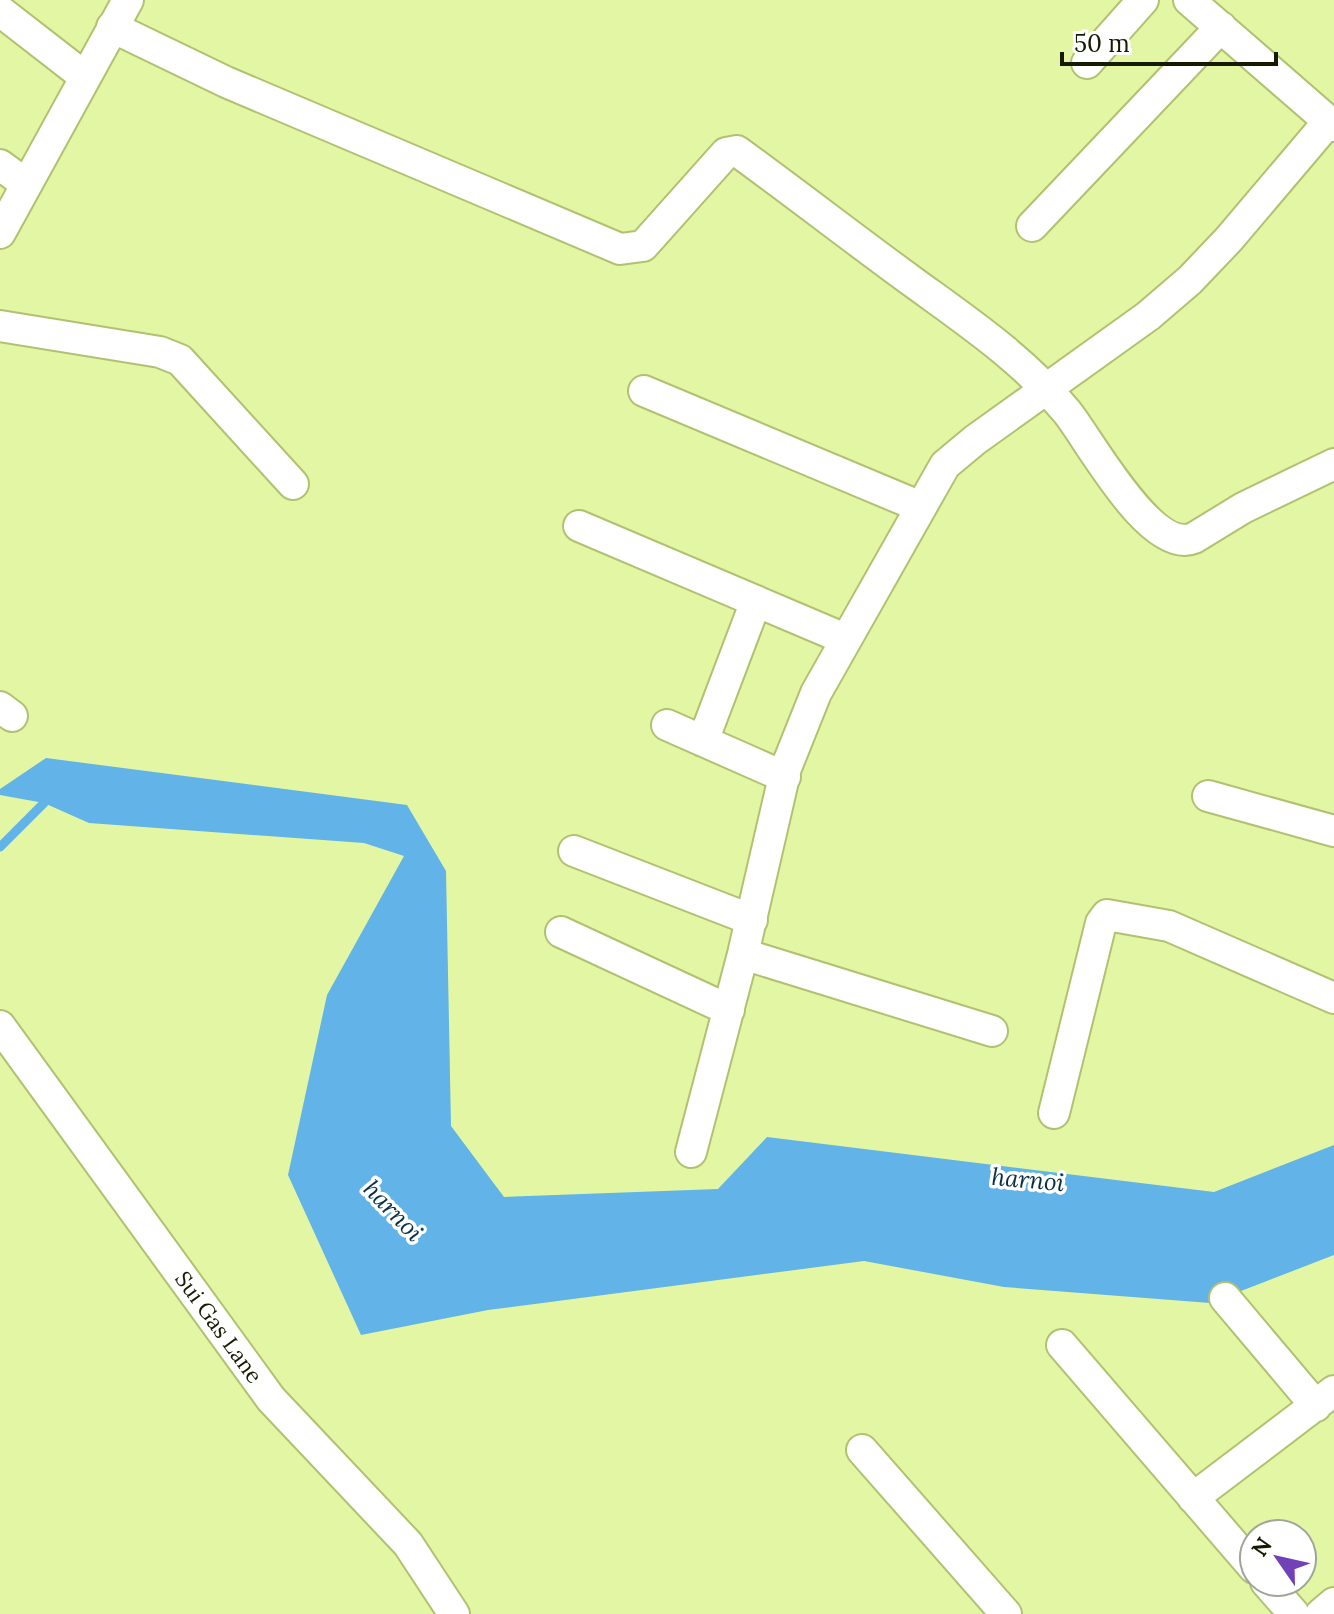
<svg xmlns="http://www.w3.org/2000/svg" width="1334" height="1614" viewBox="0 0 1334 1614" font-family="Lora,serif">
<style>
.water{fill:#61b3e8}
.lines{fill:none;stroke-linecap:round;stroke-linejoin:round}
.stream{stroke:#61b3e8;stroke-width:9}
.street-casing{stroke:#b1c171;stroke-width:34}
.street{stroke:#fff;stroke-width:30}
.labels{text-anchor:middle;stroke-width:7;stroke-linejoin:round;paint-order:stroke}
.street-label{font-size:22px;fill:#151b00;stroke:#fff}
.water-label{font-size:24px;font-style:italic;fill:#092f44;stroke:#fff}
</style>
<rect width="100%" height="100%" fill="#e3f6a3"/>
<path class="water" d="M46,758l361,47 39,66 5,255 53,71 214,-8 49,-52 447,55 120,-47v110l-124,48 -206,-16 -140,-26 -376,49 -127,25 -73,-160 39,-180 77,-139 -40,-13 -275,-20 -45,-20 -44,-8v-6z"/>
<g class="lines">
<path class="stream" d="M0,847l44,-44 -1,-10"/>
<g class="street-casing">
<path id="street" d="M1189,0l145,126
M0,11l85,66
M112,27l114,55 394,167 23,-3 83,-93 11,-2c59,43 117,88 176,131 55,40 110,77 154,130 22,27 84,144 127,126l49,-30 91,-44
M1087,63l56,-63
M0,165l26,19
M1032,226l189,-199
M0,233l128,-233
M0,326l160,26 20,8 113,124
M644,391l277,116
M579,526l266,113
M0,707l12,9
M667,725l118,52
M703,741l53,-140
M1208,796l126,35
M574,851l178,69
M561,932l168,78
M743,954l249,77
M0,1026l271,373 137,145 46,70
M1054,1113l47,-190 6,-8 62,11 165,72
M691,1152l52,-198 43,-186 30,-75 129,-228 30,-25 173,-124 42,-36 39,-41 100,-118
M1225,1298l91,108
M1062,1345l192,223
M862,1450l144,164
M1193,1498l141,-107
M1266,1582l28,32
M1321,1614l13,-11"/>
</g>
<use href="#street" class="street"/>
</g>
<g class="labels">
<g class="street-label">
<text transform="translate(219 1327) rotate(54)" y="8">Sui Gas Lane</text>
</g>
<g class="water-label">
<text transform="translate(1028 1180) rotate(5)" y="8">harnoi</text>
<text transform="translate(393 1211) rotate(46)" y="8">harnoi</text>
</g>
</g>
<g transform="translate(1278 1558) rotate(304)"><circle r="38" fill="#ffffff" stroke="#a1a499" stroke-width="2"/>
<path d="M0-6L14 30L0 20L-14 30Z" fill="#7241b8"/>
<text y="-12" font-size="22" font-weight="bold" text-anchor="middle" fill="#151b00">N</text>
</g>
<path d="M1062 52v12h214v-12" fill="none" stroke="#151b00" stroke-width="4"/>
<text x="1074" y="52" font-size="24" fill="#151b00" stroke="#ffffff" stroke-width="6" paint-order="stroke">50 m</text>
</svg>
